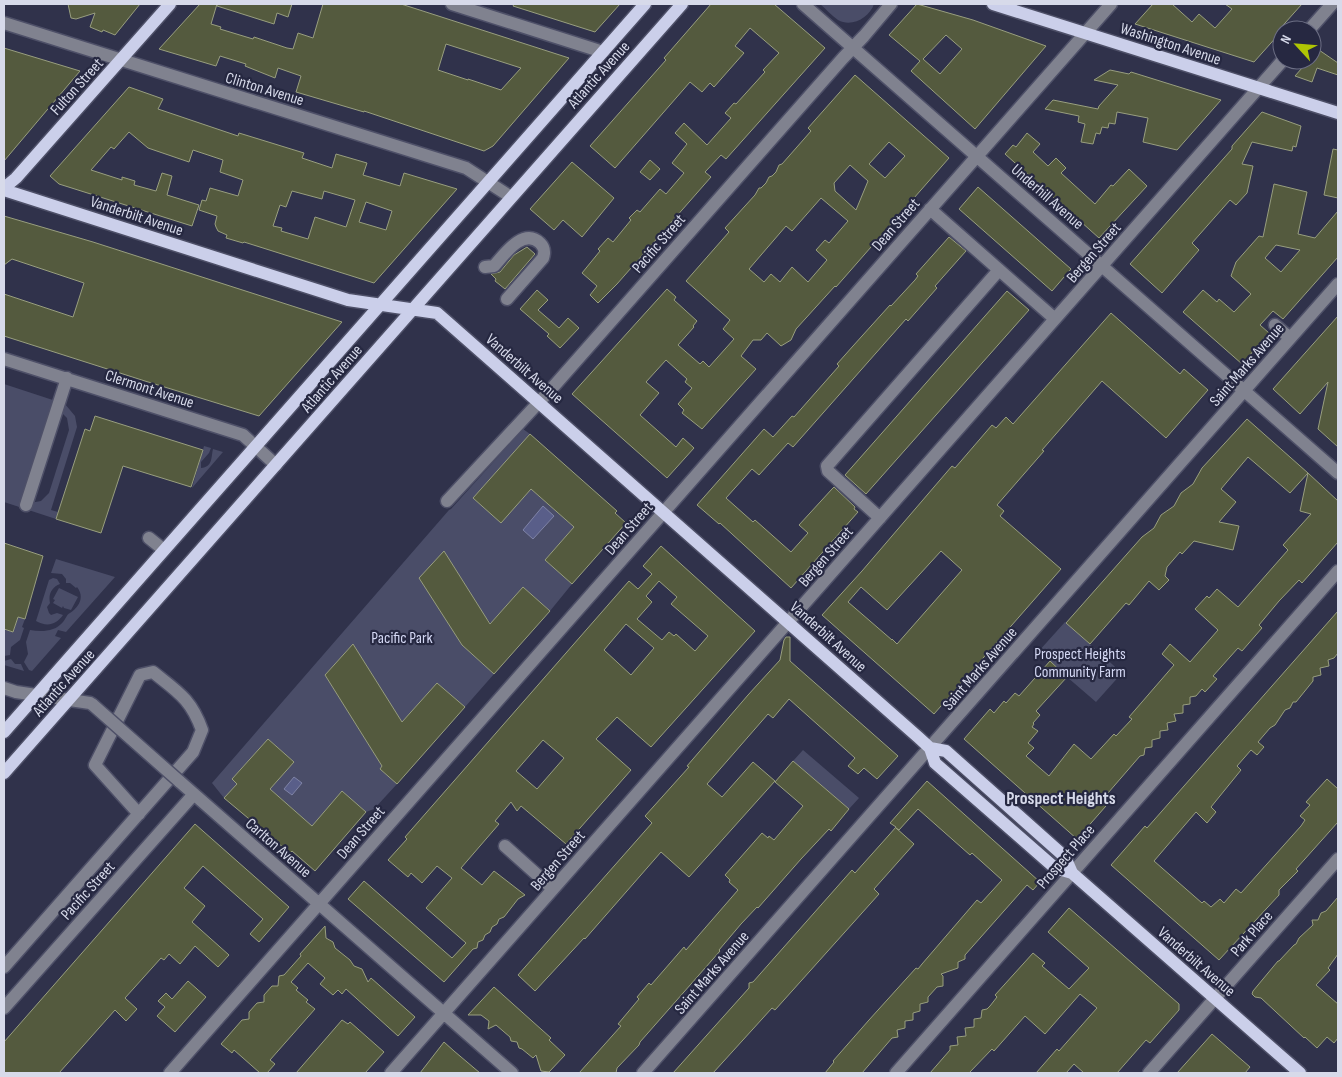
<svg xmlns="http://www.w3.org/2000/svg" width="1342" height="1077" viewBox="0 0 1342 1077" font-family="'Sofia Sans Condensed',sans-serif">
<style>
.green{fill:#4a4d68;fill-rule:evenodd}
.water{fill:#595e89;stroke:#7f83a6}
.building{fill:#545a3e;stroke:#989e7f;fill-rule:evenodd}
.lines{fill:none;stroke-linecap:round;stroke-linejoin:round}
.minor-casing{stroke:#4e5068;stroke-width:15}
.major-casing{stroke:#4e5068;stroke-width:15}
.minor{stroke:#80828f;stroke-width:12}
.major{stroke:#cbcfea;stroke-width:12}
.minor-bridge-casing{stroke:#4e5068;stroke-width:15;stroke-linecap:butt}
.minor-bridge{stroke:#80828f;stroke-width:12}
.labels{text-anchor:middle;stroke-width:4.5;stroke-linejoin:round;paint-order:stroke}
.street-label{font-size:16px;fill:#d7daea;stroke:#262841}
.park-label{font-size:16px;fill:#d4d8f4;stroke:#262841}
.neighbourhood-label{font-size:18px;font-weight:bold;fill:#d7daea;stroke:#262841}
</style>
<rect width="100%" height="100%" fill="#30324b"/>
<path class="green" d="M820,4h54c-4,13 -22,24 -36,16 -6,-4 -12,-11 -18,-16z
M4,384l61,20 10,12 2,11 -26,83 7,2 -2,7 -52,-17zM59,410l8,8 2,12 -20,63 -8,8 -11,2z
M523,429l7,5 -57,64 28,24 30,-33 43,38 -29,33 27,24 -22,27 -27,-24 -32,36 -5,-5 -42,-67 -24,28 42,66 32,29 -29,33 -28,-24 -35,39 -49,-78 -28,31 57,91 -2,3 17,15 -23,25 -8,3 -24,-21 -30,35 -42,-37 24,-27 -26,-23 -36,40 5,5 -13,14 -12,-15 237,-273 2,-1z
M204,446l7,2 -2,5 -8,9v6c12,-1 10,-11 12,-19l10,3 -31,36z
M56,559l59,18 -49,55 -8,-2 -3,6 6,2 -29,33 -3,-1 -5,-8 4,-8 -2,-12 4,-12c11,2 25,2 33,-8 3,-3 3,-7 7,-9 9,-6 15,-16 7,-26l-1,1 -6,-5h-4v-4l-4,-5 -11,-1z
M53,578l4,1 3,5c-8,3 -12,10 -10,19l-3,4 2,6 2,2 6,-2 6,2c-7,10 -16,12 -27,6l13,-41z
M59,588l19,9 -7,13 -7,-2 -1,-2 -1,2 -9,-5 2,-3 -2,-1z
M18,617l7,2 -3,8 2,1 -4,12 -9,7 -1,8 -6,1v-21l1,-5 8,2z
M1065,622l57,51 -26,29 -58,-50z
M11,659l4,5h6l3,7 -20,-6v-4z
M803,750l56,48 -10,11 -56,-48z"/>
<path class="water" d="M543,506l11,10 -21,23 -10,-9z
M294,777l8,6 -10,12 -8,-6z"/>
<path class="building" d="M68,4h72l-25,31 -12,-5 -1,2 -12,-5 5,-14 -19,6 -5,-1z
M200,4h92l-4,13 -11,-4 -3,11 -57,-18v-2l-6,20 10,3 -1,2 33,10 1,-2 33,11 6,1 5,-16 15,5 10,-34h78l168,54 -76,88 -9,5 -120,-40v1l-68,-20 5,-16 -23,-8 -3,10 -30,-12 1,-2 -26,-8 -4,10 -57,-17zM446,44l75,24 -20,22 -33,-11v1l-30,-10z
M514,4h106l-25,28 -82,-26z
M711,4h63l51,44 -99,111 -5,-4 -16,17 6,5 -94,107 -19,19 -8,-8 7,-9 -15,-13 18,-22 -2,-2 10,-11 5,4 18,-22 -2,-2 8,-8 3,2 20,-23 6,5 18,-21 -12,-10 15,-19 -12,-11 9,-10 23,22 24,-27 -6,-5 9,-10 2,1 29,-32 -2,-2 16,-17 -29,-25 -15,18 9,7 -30,34 -4,-4 -8,9 -12,-10 -75,86 -25,-22 76,-86 -2,-2z
M917,4l56,16 73,26 -71,83 -64,-58 9,-10 -31,-26zM946,35l16,14 -22,25 -17,-15z
M1153,4h19l20,18 7,-8 16,14 17,-19 -7,-5h77l-25,28 2,2 -25,28 -119,-38z
M4,48l76,23 -76,90z
M1319,50l19,13v12l-21,-7 -5,14 -17,-6 14,-16h3v-3z
M1110,70l19,4 2,-2 90,28 -44,50 -34,-8 5,-24 -31,-6 -2,12 -6,-1 -1,5 -6,-1 -2,7 -4,-1 -3,11 -12,-2 4,-18 -7,-2 1,-6 -34,-7 8,-9 45,9 1,-3 19,-21 -24,-5z
M855,75l94,83 -113,129 -1,-1 -39,43 -5,11 -10,6 -14,-13 -6,7h-8l-12,16 15,13 -54,60 -20,-16 2,-3 -6,-6 14,-16 -7,-6 2,-3 -21,-19 -20,22 13,11 -19,22 36,32 7,-9 11,10 -27,30 -95,-84 95,-105 9,8 -2,3 23,21 -4,5 1,1 -16,18 22,19 3,-3 6,6 25,-28 -11,-10 7,-9 -44,-39 43,-49 -4,-4 30,-33 4,-7h2l5,-5 3,-6 3,-1 4,-4 3,-7 3,-1 22,-25 7,-8 -3,-3zM889,142l16,14 -20,22 -16,-14zM850,165l18,16 -12,29 -21,-19 -1,-8zM821,198l27,23 -19,22 -4,-3 -9,10 11,10 -19,22 -16,-15 -12,15 -9,-8 -7,8 -15,-13 37,-43 6,5z
M129,87l34,12 -5,10 80,27 1,-3 65,20 -2,5 30,10 4,-14 31,9 -4,12 37,11 4,-13 53,16 -83,94 -130,-41 -1,1 -17,-5 1,-3 -9,-4 -2,-4 -1,-3 2,-8 -18,-6 3,-10 4,1 4,-13 28,8 5,-16 -23,-8 3,-12 -30,-10 -4,12 -41,-14 -19,-16 -15,17 -3,-2 -20,23 31,10v-3l13,4 -1,4 22,6 6,-18 10,3 -5,19 32,10 -7,21 -133,-42 -9,-8zM292,191l30,8 2,-8 31,9 -9,27 -31,-10 -7,22 -27,-8 1,-3 -9,-2 7,-21 6,2zM366,202l26,9 -6,19 -27,-8z
M1262,112l39,14 -5,21 -3,-1 -1,5 -40,-9 -10,22 11,2 -6,27 -11,12 -6,-5 -38,43 7,7 -37,43 -32,-29 102,-115v-3z
M1027,133l13,11 -7,8 15,14 8,-8 10,10 -5,5 34,31 16,-19 2,1 16,-17 18,17 -48,52 -94,-84 8,-9 3,2z
M1333,149l5,1v48l-14,-3z
M650,160l10,9 -10,11 -10,-8z
M572,162l42,36 -32,39 -19,-17 -9,10 -24,-21z
M1274,184l33,8 -9,42 17,4 23,-27v46l-55,62 -10,-8 -13,14 9,8 -27,31 -59,-52 20,-22 14,12 2,-3 15,13 17,-18 -20,-18 5,-14 23,-26 4,1zM1276,245l24,5 -19,22 -16,-14z
M978,187l93,82 -19,22 -93,-82z
M4,216l89,26 249,80 -83,94 -114,-35 -141,-45v-42l69,23 11,-34 -72,-24 -8,6z
M949,237l17,14 -31,35 2,2 -29,33 -2,-2 -113,128 -5,-4 -29,32 -7,-6 -26,29 27,24 2,-2 36,32 17,-19 -9,-8 33,-36 2,-2 21,20 -1,2 4,3 -67,76 -71,-65 -1,1 -22,-19 67,-76 9,8 19,-21 2,1 45,-51 -2,-2 16,-18 37,-41 1,1 24,-26 3,-4 -2,-2z
M527,247l8,7 -30,35 -10,-8 1,-2 -5,-5 9,-2 14,-17z
M537,290l11,10 -10,10 21,18 9,-10 11,10 -19,20 -13,-12 2,-2 -29,-25z
M1007,291l22,19 -163,184 -21,-19z
M1111,313l69,61 4,-5 24,21 -42,48 -64,-57 -60,69 2,1 -47,54 7,6 -4,5 61,53 -127,145 -112,-99 40,-44 90,-105 3,2 37,-43 4,3 10,-11 7,7zM941,551l21,19 -65,74 -5,-5v1l-44,-38 13,-15 26,23z
M1338,316v131l-20,-18 10,-47 -28,32 -27,-25z
M95,416l108,34 -12,37 -68,-21 -22,67 -45,-14 29,-90 5,2z
M1247,419l61,54 -18,20 -42,-36 -27,32 15,13 -17,20 20,4 -6,24 -39,-9 -12,13 -2,-2 -13,15 -2,9 4,4 -10,10 -10,-9 -20,24 -3,-2 -36,41 -24,-21 76,-86 12,-9 7,-13 13,-9 7,-13 12,-9 9,-16z
M530,434l87,77 -2,2 11,10 -54,61 -27,-24 29,-33 -43,-38 -30,34 -28,-25z
M1308,473l30,28v41l-36,41 -3,-3 -20,21 -20,24 3,3 -20,23 -4,-3 -25,28 4,3 -12,13 -3,-3 -6,7 -6,1v7l-7,1v8l-9,1 2,7 -9,2 1,7 -8,1v7l-8,2v7l-7,1 -1,7 -4,1 -32,37 5,5 -36,41 -113,-100 26,-30 4,4 10,-12 2,2 9,-10 4,3 31,-35 17,16 -31,34 4,4 -7,8 1,1 -2,3 6,4 -10,12 6,5 -8,8 23,20 25,-32 17,15 23,-25 2,2 16,-17 -3,-2 45,-52 -12,-11 8,-10 20,18 28,-32 -23,-21 12,-13 2,2 8,-9 21,18 50,-57 -5,-5 28,-31 -11,-3z
M4,543l39,13 -18,63 -7,-2 -5,15 -9,-3z
M661,546l94,85 -104,116 -34,-30 -21,22 35,31 -65,74 -45,-38 -4,5 -6,-9 -16,19 4,3 -38,44 21,17 12,-14 31,24 -7,4 -14,18 -5,2 -2,5 -5,3 -2,5 -5,3 -2,5 -5,2 -1,6 -4,1 -29,33 -96,-83 16,-18 88,77 14,-15 -40,-35 26,-30 -15,-12 -15,17 -11,-10 -3,4 -20,-17 19,-21 -2,-2 224,-256 9,8 14,-15 -9,-8zM659,581l18,16 -6,7 37,32 -13,15 -19,-17 -2,2 -5,-4 -7,8 -25,-21 15,-17 -6,-6zM626,624l28,24 -23,27 -27,-25zM543,740l21,18 -27,31 -21,-18z
M444,551l46,73 33,-37 27,24 -56,63 -32,-29 -43,-67z
M1338,611v42l-4,5 -6,2 1,6 -9,2 1,7 -8,2v4l-17,21h-3l-3,6 -5,2 -10,15 -5,3 -12,14 6,5 -7,8 -6,-5 -14,16 4,4 -30,37 5,5 -9,11 -11,-11 -42,49 48,42 2,-2 7,6 9,-8 4,4 12,-14 5,4 60,-67 4,-6 -5,-4 10,-11 -4,-3 21,-23 11,10v33l-42,47 2,2 -19,19v5l-60,65 -108,-95 34,-39 2,2 15,-17z
M786,637h4v24l108,95 -21,23 -13,-11 -6,6 -10,-8 7,-8 -66,-59 -16,19 -5,-4 -61,70 15,13 31,-35 22,19 -86,96 -28,-25 -76,87 -1,-1 -49,53 -17,-16 134,-152 -7,-7 44,-49 -2,-1 61,-71 32,-35 4,-20z
M353,644l49,78 35,-39 28,24 -68,77 -17,-15 2,-3 -57,-91z
M268,739l26,23 -24,27 42,37 30,-35 24,21 -51,59 -23,-20 -2,2 -66,-55 13,-14 -5,-5z
M793,761l56,48 -18,22 -2,-2 -28,30 -43,49 -1,-1 -16,17 -22,26 1,1 -80,91 -1,3 -22,23 -1,5h-37l42,-47 -3,-2 21,-25 -2,-2 12,-14 2,2 33,-38 2,3 52,-60 -9,-8 1,-2 -5,-5 37,-42 6,5 1,-2 5,4 29,-34 -28,-24z
M927,781l113,101 -7,8 -6,-5 -62,70v4l-7,3v6l-17,6 2,2v10l-6,1 -9,10v5l-8,2v7l-7,2v7l-8,1v7l-8,2 1,7 -6,1 -30,35h-37l9,-11 -1,-1 36,-41 47,-52 2,1 4,-5 55,-64 4,3 21,-23 -30,-27 -2,2 -52,-46 -19,21 -3,-2 18,16 -40,45 5,5 -104,116 -3,-2 -59,65h-40l76,-85v-5l4,-1 99,-112 3,3 34,-38 7,-8 -6,-4z
M195,824l94,83 -30,35 -9,-8 13,-15 -60,-53 -19,22 21,18 -13,16 37,33 -11,12 -23,-21 -15,18 -11,-10 -5,6 -3,-2 -36,40 12,11 -11,12 -11,-11 -56,63h-55v-31z
M1338,897v57l-10,14 2,2 -14,15 22,19v34l-4,5 -7,-6 -10,11 -12,-11 -1,1 -43,-40 -6,-1 -3,-3 1,-3 25,-30h1l15,-16 2,-1 3,-6 14,-13 -1,-5h6l3,-7 5,-2z
M1069,908l110,96v6l-29,33 -4,-3 -29,33h-33l-10,-9 -8,9h-30l21,-24 2,2 38,-43 -17,-14 -35,40 -20,-18 -31,35 -2,-2 -23,24h-39l20,-23v-4l8,-1 -1,-8 9,-1 -1,-8 9,-1v-8l7,-1 1,-8 5,-1 3,-3 7,-9 -2,-2 38,-42 12,10 -3,3 27,23 20,-21 -41,-36z
M325,926l1,12 7,4 2,6 15,12 4,6 8,3 6,13 3,-4 44,39 -17,19 -52,-47 -4,5 -4,-4 -5,5 -13,-11 5,-6 -17,-15 -17,19 7,6 -2,2 12,10 -2,2 9,7 -45,51 5,4 -8,9h-7l-26,-23 -2,3 -11,-9 21,-24 7,-1v-7l8,-9 7,-1v-7l8,-9h6l1,-10 5,-1 17,-19 -1,-2z
M188,981l18,16 -31,35 -18,-16 8,-9 -7,-6 8,-8 6,6z
M494,987l57,51 -2,2 16,15 -16,17 -8,-1 -5,-16 -3,3 -11,-9 -3,-1 -2,-6 -6,-1 -1,-4 -14,-12 -8,4 1,-8 -8,-6h-13z
M342,1020l6,4 2,-2 34,30 -19,21h-69z
M1212,1034l38,33 -5,6h-68z
M444,1042l10,9 26,22h-60z"/>
<g class="lines">
<g class="minor-casing">
<path id="minor" d="M452,4l151,48
M803,4l535,469
M4,23l462,145 45,29
M1309,30l23,-26
M930,209l125,110
M485,267l9,-1c10,-11 29,-39 46,-23 5,5 5,9 3,15l-36,41
M1275,325l15,13
M4,359l239,76 33,30
M447,501l107,-115 289,-328 21,-22 27,-32
M26,505l41,-127
M880,518l-52,-47 -1,-5 172,-196
M149,538l15,12
M4,688l12,4 74,11 3,2
M179,781l333,292
M505,846l48,43
M4,967l189,-215 9,-22c-11,-31 -24,-38 -49,-58l-13,3 -45,90 44,49
M4,1008l190,-214
M170,1073l941,-1069
M391,1073l892,-1013
M643,1073l695,-789
M896,1073l442,-502
M1149,1073l189,-214"/>
</g>
<g class="major-casing">
<path id="major" d="M993,4l345,109
M4,188l12,-10 154,-174
M4,190l344,110 89,13 481,424 12,11 5,15 120,105 17,5
M4,732l641,-728
M930,748l16,3 119,106 7,16 228,200
M4,773l678,-769"/>
</g>
<use href="#minor" class="minor"/>
<use href="#major" class="major"/>
<g class="minor-bridge-casing">
<path id="minor-bridge" d="M93,705l86,76"/>
</g>
<use href="#minor-bridge" class="minor-bridge"/>
</g>
<g class="labels">
<g class="street-label">
<text transform="translate(1171 43) rotate(18)" y="6">Washington Avenue</text>
<text transform="translate(598 74) rotate(-48)" y="6">Atlantic Avenue</text>
<text transform="translate(76 86) rotate(-48)" y="6">Fulton Street</text>
<text transform="translate(265 88) rotate(17)" y="6">Clinton Avenue</text>
<text transform="translate(1048 196) rotate(41)" y="6">Underhill Avenue</text>
<text transform="translate(137 215) rotate(18)" y="6">Vanderbilt Avenue</text>
<text transform="translate(895 224) rotate(-49)" y="6">Dean Street</text>
<text transform="translate(658 243) rotate(-49)" y="6">Pacific Street</text>
<text transform="translate(1093 252) rotate(-49)" y="6">Bergen Street</text>
<text transform="translate(1246 364) rotate(-49)" y="6">Saint Marks Avenue</text>
<text transform="translate(525 368) rotate(41)" y="6">Vanderbilt Avenue</text>
<text transform="translate(331 378) rotate(-49)" y="6">Atlantic Avenue</text>
<text transform="translate(150 388) rotate(18)" y="6">Clermont Avenue</text>
<text transform="translate(628 528) rotate(-49)" y="6">Dean Street</text>
<text transform="translate(825 556) rotate(-49)" y="6">Bergen Street</text>
<text transform="translate(829 636) rotate(42)" y="6">Vanderbilt Avenue</text>
<text transform="translate(979 668) rotate(-49)" y="6">Saint Marks Avenue</text>
<text transform="translate(63 682) rotate(-48)" y="6">Atlantic Avenue</text>
<text transform="translate(360 832) rotate(-49)" y="6">Dean Street</text>
<text transform="translate(279 847) rotate(41)" y="6">Carlton Avenue</text>
<text transform="translate(1065 856) rotate(-49)" y="6">Prospect Place</text>
<text transform="translate(557 860) rotate(-49)" y="6">Bergen Street</text>
<text transform="translate(87 890) rotate(-48)" y="6">Pacific Street</text>
<text transform="translate(1251 933) rotate(-49)" y="6">Park Place</text>
<text transform="translate(1197 961) rotate(41)" y="6">Vanderbilt Avenue</text>
<text transform="translate(711 972) rotate(-49)" y="6">Saint Marks Avenue</text>
</g>
<g class="park-label">
<text x="402" y="643">Pacific Park</text>
<text x="1080" y="659">Prospect Heights<tspan x="1080" dy="18">Community Farm</tspan></text>
</g>
<g class="neighbourhood-label">
<text x="1061" y="804">Prospect Heights</text>
</g>
</g>
<rect width="1342" height="1077" fill="none" stroke="#d7daea" stroke-width="10"/>
<g transform="translate(1297 45) rotate(296)"><circle r="24" fill="#262841" stroke="#6d6f85"/>
<path d="M0-4L9 19L0 12L-9 19Z" fill="#afc504"/>
<text y="-8" font-size="14" font-weight="bold" text-anchor="middle" fill="#d7daea">N</text>
</g>
</svg>
